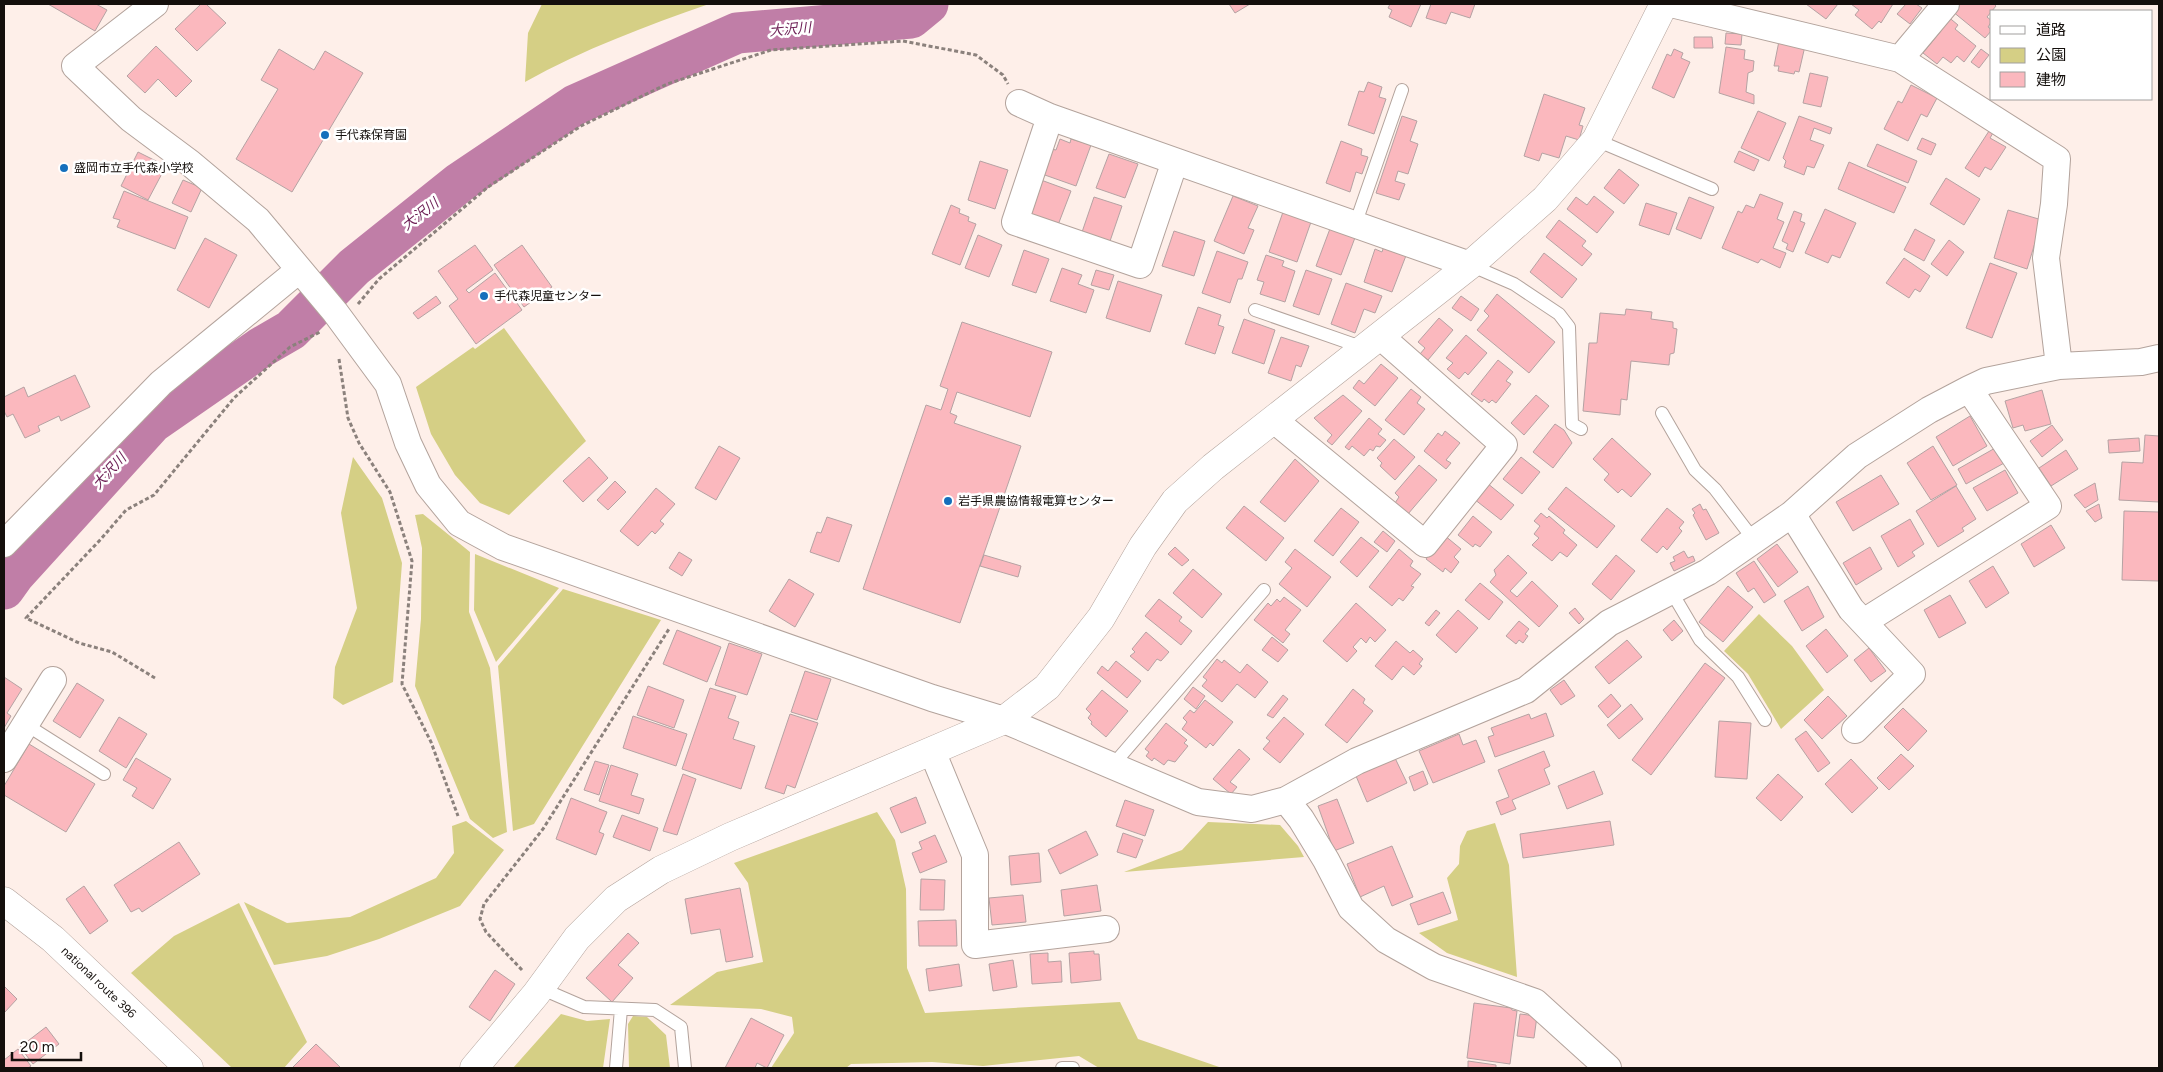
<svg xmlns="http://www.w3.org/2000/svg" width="2163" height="1072" viewBox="0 0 2163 1072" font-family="Figtree,'Noto Sans JP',sans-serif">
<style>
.green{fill:#d5cf85}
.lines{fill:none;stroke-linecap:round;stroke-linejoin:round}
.river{stroke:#c07ea7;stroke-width:41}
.building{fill:#fbb8be;stroke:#b5a2a3}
.lane-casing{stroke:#b3a39c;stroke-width:14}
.street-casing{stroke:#b3a39c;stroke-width:28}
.secondary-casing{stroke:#b3a39c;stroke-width:29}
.highway-casing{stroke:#b3a39c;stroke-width:29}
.path{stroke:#8b817c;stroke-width:3;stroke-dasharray:4 2.5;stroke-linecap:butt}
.lane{stroke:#fff;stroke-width:12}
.street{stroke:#fff;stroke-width:26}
.secondary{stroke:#fff;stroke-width:28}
.highway{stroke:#fff;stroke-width:28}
.poi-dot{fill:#156fbc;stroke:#fff;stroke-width:2}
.labels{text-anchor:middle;stroke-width:5;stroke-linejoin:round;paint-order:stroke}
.poi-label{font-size:12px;fill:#140f0c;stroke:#fff;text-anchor:start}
.street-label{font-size:12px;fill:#140f0c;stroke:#fff}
.water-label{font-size:14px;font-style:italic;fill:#6d1f55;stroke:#fff}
</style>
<rect width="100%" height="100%" fill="#feefe9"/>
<path class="green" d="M542,4h167c-63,22 -125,45 -184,78l3,-49z
M504,328l82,113 -77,74 -29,-12 -25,-28 -24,-41 -15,-47 57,-40 2,2z
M353,457l29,41 20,65 -9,119 -50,23 -10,-7 2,-31 22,-59 -16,-95z
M423,514l47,38 -1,60 21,56 17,164 -14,6 -23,-19 -55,-133 6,-67 1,-71 -7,-33z
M475,554l84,34 -63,74 -22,-52z
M563,589l98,31 -127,204 -21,7 -15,-165z
M1759,614l33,32 32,44 -43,39 -33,-55 -24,-23z
M877,812l18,28 11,49 1,79 18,45 195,-11 18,37 84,29h-123l-20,-12 -96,10 -51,-4 -81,2 -5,4h-75l23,-35 -2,-16 -31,-8 -91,-4 47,-33 46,-10 -15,-79 -14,-20z
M466,821l38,29 -44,56 -81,33 -52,17 -53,9 -30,-63 43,21 63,-6 86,-39 18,-25 -2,-27z
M1208,822l72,3 18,21 6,11 -180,15 58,-22z
M1495,823l14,42 8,112 -70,-24 -28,-20 39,-13 -11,-42 12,-14 1,-18 7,-15z
M239,903l68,139 -23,26h-52l-101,-95 43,-37z
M561,1014l26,7 23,-2 -7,49h-90z
M633,1016l14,1 19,18 4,33h-41l-1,-44z"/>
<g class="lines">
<path class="river" d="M4,589l10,-14 138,-152 108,-75 31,-18 63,-63 105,-84 116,-78 162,-72 174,-15 17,-14"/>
</g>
<path class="building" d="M48,4h48l11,6 -12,21z
M201,4h5l20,19 -29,28 -22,-22z
M1229,4h21l-15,9z
M1390,4h31l-10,23 -22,-10 3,-7 -4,-2z
M1431,4h44l-5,14 -19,-6 -5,12 -20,-6z
M1806,4h32l-12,15z
M1851,4h42l-12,19 -2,-2 -7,8 -17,-14 4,-5z
M1906,4h10l6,4 -12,16 -13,-10z
M1958,4h36l2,2 -9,11 5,4 -4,6 4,3 -7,8 -33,-27z
M1946,15l12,10 -3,4 21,17 -12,16 -7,-6 -6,7 -8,-6 -6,7 -14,-11 18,-22 -5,-3z
M1726,33l16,1 -1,11 -16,-1z
M1694,37h18l1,11h-19z
M1779,41l26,5 -6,26 -4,-1 -1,3 -16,-3 1,-5h-5z
M156,46l36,35 -16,16 -18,-18 -13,14 -18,-17z
M1726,47l19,3 -1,9 10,2 -1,10 -5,2 -2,19 8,3v9l-35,-11z
M279,49l35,21 11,-19 38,22 -71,119 -56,-33 42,-70 -17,-9z
M1674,49l9,4 -2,5 9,4 -16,36 -22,-10 15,-34 4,2z
M1981,49l8,6 -10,13 -8,-6z
M1810,73l18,4 -7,30 -18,-4z
M1368,82l14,5 -3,10 7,2 -12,35 -26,-9 11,-34 5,1z
M1911,85l26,13 -10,19 -6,-3 -13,27 -24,-12 14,-28 4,2z
M1544,94l41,14 -6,17 4,1 -4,14 -13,-4 -7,22 -17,-5 -3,8 -15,-5z
M1758,111l28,12 -17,38 -28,-13z
M1402,116l15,5 -7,20 8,3 -10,30 -10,-3 -3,10 10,3 -6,16 -23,-7z
M1799,116l33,12 -2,6 -16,-6 -4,12 14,5 -10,23 -7,-2 -3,9 -20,-8 2,-6 -3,-3z
M1989,131l4,2 -3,5 16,9 -15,23 -6,-3 -6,10 -14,-9z
M1922,138l14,6 -5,11 -14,-6z
M1060,139l10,4 1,-4 20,6 -15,41 -34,-12 9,-25 5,1z
M1341,141l21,8 -1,6 7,2 -6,17 -6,-2 -6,20 -24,-9z
M1877,144l40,17 -9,22 -41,-17z
M1739,151l20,9 -5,11 -20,-9z
M138,152l28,14 -18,34 -27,-14z
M1109,154l29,10 -13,34 -29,-10z
M980,161l28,9 -13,39 -27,-9z
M1849,162l57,25 -12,26 -56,-24z
M1619,169l20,16 -15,19 -20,-16z
M1946,178l34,21 -16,26 -34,-21z
M183,180l19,8 -11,24 -19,-9z
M1041,180l30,11 -13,34 -30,-12z
M124,191l64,26 -13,32 -58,-22 3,-7 -7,-2z
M1760,194l23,9 -6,16 7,3 -11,26 13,5 -6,15 -19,-9 -3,4 -36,-15 16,-37 4,2 4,-8 8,3z
M1233,196l25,10 -10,22 6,2 -10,24 -30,-13z
M1594,196l20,16 -17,21 -30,-24 9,-12 11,8z
M1094,197l28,9 -14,41 -28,-9z
M1689,197l25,10 -13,32 -25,-10z
M1646,203l31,10 -8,22 -30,-10z
M951,205l9,4 -1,4 10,4 -1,4 8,3 -16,41 -28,-11z
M1825,209l31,14 -16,35 -8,-3 -4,8 -23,-10z
M2008,210l34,10 -15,49 -33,-11z
M1794,211l8,3 -2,7 5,2 -12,29 -7,-3 2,-5 -6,-3z
M1283,212l28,10 -14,40 -28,-10z
M1559,220l27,21 -4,5 10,8 -10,12 -36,-29z
M1331,226l25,9 -15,40 -25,-9z
M1915,229l20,11 -11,21 -20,-11z
M1174,231l31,10 -11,35 -32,-10z
M978,235l24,10 -13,32 -24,-9z
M205,238l32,17 -28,53 -32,-18z
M1949,240l15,12 -17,24 -16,-12z
M475,245l18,25 -27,20 3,3 26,-20 27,37 -46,34 -27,-38 9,-7 -20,-28z
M522,245l30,42 -28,20 -30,-42z
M1384,246l23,7 -15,39 -28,-10 11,-33 7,3z
M1024,250l25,9 -13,34 -24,-8z
M1217,251l31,11 -6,17h-4l-8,24 -28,-10z
M1544,253l33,26 -15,19 -32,-26z
M1266,255l18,6 -2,5 13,5 -10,31 -25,-8 4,-12 -7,-2z
M1904,258l26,18 -10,16 -5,-3 -6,9 -23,-15z
M1990,263l27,10 -25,65 -26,-10z
M1062,268l20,7 -4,9 16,6 -8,23 -36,-12z
M1096,270l18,5 -5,15 -18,-5z
M1306,270l26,9 -13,36 -26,-9z
M1118,281l44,14 -12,37 -44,-14z
M1346,283l36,13 -7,17 -11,-4 -9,24 -24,-9z
M1497,294l58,48 -26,31 -52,-43 12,-14 -5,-5z
M436,296l5,7 -23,16 -5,-6z
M1461,296l18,13 -8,12 -19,-13z
M1198,307l23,8 -3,10 6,2 -9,27 -30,-10z
M1626,309l26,3 -1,7 22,3v6l4,1 -3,24 -4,1 -1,11 -38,-4 -4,39 -6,-1 -1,16 -37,-4 6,-68h8l3,-30 25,2z
M1439,318l14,12 -25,30 -8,-6 5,-6 -7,-6z
M1244,319l31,11 -11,34 -32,-11z
M962,322l90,30 -22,65 -73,-25 -7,21 7,3 -3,7 67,23 -61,177 -97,-34 63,-184 15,5 7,-21 -8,-3z
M1466,335l21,18 -19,22 -3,-3 -6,7 -12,-10 6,-6 -7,-5z
M1281,337l28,9 -8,21 -5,-2 -5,16 -23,-8z
M1498,360l15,12 -7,9 5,3 -15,19 -4,-3 -3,3 -5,-4 -2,3 -11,-8z
M1381,364l17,14 -23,28 -22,-18 6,-8 5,4z
M75,375l15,32 -29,14 -2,-5 -21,10 2,5 -15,7 -12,-24 -6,3 -3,-6v-14l20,-10 4,10z
M1411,389l10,8 -4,6 8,6 -21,26 -19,-15z
M2042,390l9,34 -26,7 -2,-6 -10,3 -8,-27z
M1343,395l19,16 -30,34 -5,-4 5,-6 -18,-17z
M1536,395l13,11 -25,29 -13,-12z
M1970,416l17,30 -34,20 -17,-29z
M1369,418l13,11 -4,5 8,6 -6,7 -4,-1 -3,5 -3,-2 -6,7 -12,-10 -3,4 -4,-3z
M1555,424l9,6 8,13 -19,25 -20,-16z
M2052,425l11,15 -21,17 -12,-16z
M1445,431l15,12 -14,17 5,3 -5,6 -22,-18 14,-18 4,3z
M2145,435l14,1v66l-40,-2 3,-38 21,1z
M1612,438l39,36 -20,23 -9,-8 -4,4 -14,-13 5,-6 -16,-15z
M2139,438l1,13 -31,2 -1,-13z
M1394,439l21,18 -20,23 -15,-14 2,-3 -5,-5z
M719,446l21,12 -24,42 -21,-12z
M1933,446l24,39 -26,15 -24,-37z
M1997,447l9,15 -40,22 -8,-15z
M2066,450l12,19 -27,17 -12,-18z
M589,457l19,21 -25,24 -20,-21z
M1521,457l19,15 -18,22 -19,-15z
M1295,459l24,22 -34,41 -25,-20z
M1419,465l18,15 -29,34 -13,-11 4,-6 -4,-4z
M2005,470l13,23 -31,18 -14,-23z
M1881,475l18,29 -46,27 -17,-29z
M615,481l11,11 -18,18 -11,-10z
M1487,483l27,22 -13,15 -27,-21z
M2095,483l3,17 -13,8 -11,-13z
M1956,486l20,33 -14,9 2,3 -26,16 -22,-36z
M1566,487l49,39 -18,22 -49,-39z
M656,488l19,16 -15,17 4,3 -9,10 -3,-3 -14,15 -18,-15z
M1700,504l3,6 3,-1 13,24 -13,7 -13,-25 2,-2 -3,-4z
M2099,504l3,14 -7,4 -9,-11z
M1244,506l40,32 -18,23 -40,-33z
M1341,508l18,14 -26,34 -19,-15z
M1667,508l17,14 -5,6 3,3 -15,19 -4,-4 -6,7 -16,-13z
M2124,511l35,1v69l-37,-1z
M1541,513l6,5 2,-2 16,14 -2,3 14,12 -10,12 -7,-5 -8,9 -20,-16 7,-7 -5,-4 6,-8 -6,-5z
M1473,516l19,16 -12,15 -5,-3 -2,3 -15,-12z
M827,517l25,8 -13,37 -29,-10 7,-20 4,1z
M1910,519l14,25 -12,8 3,4 -17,11 -17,-31z
M2051,525l14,23 -31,19 -13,-23z
M1383,531l12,10 -8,11 -13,-10z
M1444,535l17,14 -7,8 5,5 -8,11 -6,-5 -2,4 -17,-13z
M1361,537l18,14 -22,26 -17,-15z
M1777,544l21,28 -20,15 -21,-28z
M1175,547l14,13 -7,6 -14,-12z
M1870,547l12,22 -26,16 -13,-22z
M1295,549l36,28 -24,30 -28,-23 13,-16 -7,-6z
M1399,549l14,12 -3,5 11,8 -10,12 3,1 -11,14 -4,-3 -7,8 -23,-19z
M1684,551l4,7 5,-2 2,5 -21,10 -4,-8 5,-2 -2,-4z
M679,552l13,8 -10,16 -13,-8z
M984,555l37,11 -3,11 -38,-11z
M1508,555l19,18 -17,18 7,6 15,-16 26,25 -19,21 -49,-45 6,-7 -2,-5z
M1616,555l19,16 -24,29 -19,-16z
M1754,561l22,34 -12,8 -10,-15 -6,4 -12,-19z
M1993,566l16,27 -23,15 -17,-27z
M1193,569l29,25 -20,24 -29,-25z
M789,579l25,15 -19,33 -26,-16z
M1480,583l23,19 -14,18 -24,-20z
M1728,586l25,21 -30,35 -24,-20z
M1808,586l16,31 -22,14 -18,-30z
M1950,595l16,28 -27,15 -15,-28z
M1284,597l17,13 -16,20 5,4 -7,9 -29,-23 14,-17 3,3 6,-7 3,3z
M1159,599l23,18 -3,4 13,10 -11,14 -36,-29z
M1356,603l30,27 -11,12 -5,-5 -4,6 -5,-5 -8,9 4,4 -10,11 -24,-21z
M1575,608l9,11 -5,5 -10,-11z
M1436,610l4,3 -11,13 -4,-3z
M1458,610l20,18 -22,25 -20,-18z
M1674,620l9,11 -11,10 -9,-11z
M1519,621l10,8 -4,5 3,2 -5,7 -4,-3 -3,4 -10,-8z
M1826,629l22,27 -21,17 -21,-27z
M677,630l44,17 -14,35 -44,-18z
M1146,632l23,20 -8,9 -4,-2 -9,12 -18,-15 5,-4 -3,-3z
M1272,637l16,13 -10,12 -16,-12z
M1627,640l15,17 -33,27 -14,-17z
M1396,641l14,12 3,-3 10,9 -4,5 3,2 -8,9 -11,-9 -11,14 -17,-14z
M729,643l33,11 -15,41 -32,-10z
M1869,648l17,23 -15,11 -17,-22z
M1217,659l5,4 2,-3 16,13 7,-9 21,18 -13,16 -18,-14 -15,18 -20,-16 5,-6 -4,-3z
M1116,661l25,20 -14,17 -30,-25 5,-7 6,5z
M1705,663l20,15 -74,97 -19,-15z
M805,671l26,8 -14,41 -26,-8z
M4,677l18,12 -15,24 4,3 -7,12z
M1564,680l11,16 -14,9 -11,-15z
M77,683l27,17 -24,38 -27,-17z
M648,686l36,14 -10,28 -37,-13z
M1193,687l12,9 -9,13 -12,-10z
M710,688l26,8 -8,22 11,4 -6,17 22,7 -14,43 -59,-20z
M1353,689l12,10 -2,4 10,8 -26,32 -22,-18z
M1102,690l26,21 -22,26 -15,-13 1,-2 -4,-4 3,-4 -5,-5z
M1611,694l10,12 -13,12 -10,-12z
M1283,695l5,4 -15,19 -6,-3z
M1828,696l19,20 -25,23 -18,-19z
M1205,700l28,22 -20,24 -3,-3 -4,5 -24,-19 5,-7 -4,-4 7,-8 4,3z
M1631,704l12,15 -24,20 -12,-14z
M1903,708l24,23 -19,20 -24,-24z
M1546,713l8,23 -59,21 -7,-20 6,-2 -3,-7 38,-14 2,5z
M790,714l28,9 -23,65 -8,-3 -3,9 -19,-6z
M633,716l54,18 -11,32 -53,-18z
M119,717l28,17 -21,34 -27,-17z
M1284,717l20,17 -24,29 -17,-14 7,-8 -4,-3z
M1719,721l32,2 -4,56 -32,-2z
M1166,723l21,17 -3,3 4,3 -13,16 -7,-2 -4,5 -10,-7 -2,3 -6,-5 3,-4 -4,-3z
M1806,731l24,32 -12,9 -23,-33z
M1459,734l4,11 13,-5 9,22 -52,21 -14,-32z
M29,744l66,40 -29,48 -62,-37v-9z
M1239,749l11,10 -20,23 7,5 -6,7 -18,-15z
M1544,751l6,15 -6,3 6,15 -38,16 4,9 -15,6 -5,-13 13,-5 -11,-27z
M1901,754l13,12 -25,24 -12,-12z
M136,758l35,21 -18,30 -21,-13 5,-8 -14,-8z
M1395,758l12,25 -40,19 -11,-26z
M1851,759l27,29 -26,25 -27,-29z
M595,761l14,4 -10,30 -15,-5z
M611,765l27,9 -7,21 13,4 -5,15 -40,-13z
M1423,771l5,13 -14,7 -5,-14z
M1594,771l9,23 -36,15 -9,-23z
M683,774l13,5 -19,56 -14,-4z
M1778,774l25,23 -22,24 -25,-23z
M916,797l10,26 -25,10 -11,-25z
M571,798l36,14 -8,20 5,2 -8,21 -40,-16z
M1337,799l17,44 -20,8 -16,-45z
M1125,800l29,10 -9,26 -29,-10z
M622,815l36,13 -8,23 -37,-14z
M1610,821l4,24 -91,13 -3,-24z
M1086,831l12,24 -38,19 -12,-24z
M1123,833l20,7 -7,18 -19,-6z
M935,835l12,27 -27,11 -8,-20 10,-4 -3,-7z
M179,842l21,32 -58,38 -3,-4 -8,4 -17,-27z
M1392,846l21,51 -21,9 -8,-20 -24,11 -13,-33z
M1039,853l2,29 -30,3 -2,-29z
M921,879l24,1 -1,30h-24z
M1097,885l4,26 -37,5 -3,-26z
M84,886l24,35 -18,13 -24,-35z
M740,888l13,69 -27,5 -6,-33 -29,5 -6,-35z
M1443,892l8,21 -33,12 -8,-21z
M1023,895l3,27 -34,3 -3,-27z
M956,920l1,26h-38l-1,-25z
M628,933l11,10 -21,22 15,13 -21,24 -26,-24z
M1094,951v3h5l2,26 -30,3 -2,-30z
M1048,953v9l13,-1 1,21 -30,2 -2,-30z
M1013,960l4,27 -24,4 -4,-27z
M959,964l3,22 -33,5 -3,-22z
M495,970l20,14 -25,37 -21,-14z
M4,986l13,13 -13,14z
M1474,1003l37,5 1,2 5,1 -7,53 -43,-6z
M1520,1014l17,2 -3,22 -17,-2z
M751,1018l33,17 -17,33 -10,-5 -2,5h-30z
M46,1027l13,17 -26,20 -13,-17z
M316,1044l25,24h-49z
M18,1049l13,17 -3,2h-24v-8z
M1468,1061l28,4v3h-28z"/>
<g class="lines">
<g class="lane-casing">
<path id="lane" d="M1596,140l116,49
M1355,225l47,-135
M1470,265l44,19 45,30 10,13 3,97 9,5
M1255,310l109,38
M1662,413l33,57 20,19 39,51
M1671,591l29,49 38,37 27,43
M25,724l79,50
M1112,766l152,-176
M540,988l44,19 71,3 26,17 4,41
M616,1068l5,-59
M1062,1068h11"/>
</g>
<g class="street-casing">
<path id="street" d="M155,4l-80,62 56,53 59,44 68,57 77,92 53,72 20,59 20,42 31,38 44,24 429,151 72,22 194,82 54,7 34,-9 71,-39 169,-71 83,-67 99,-51 84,-58 65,-58 72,-46 40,-21 17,-8 73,-15 82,-4 18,-4
M1671,4l229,55 157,100 -3,45 -8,54 13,108
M1900,59l46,-55
M1019,103l31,14 420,148
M1050,117l-35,105 125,43 35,-104
M1274,420l151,124 79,-99 -124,-109
M1792,514l59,95 61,65 -57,56
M4,544l157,-161 138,-113
M1865,621l183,-115 -79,-117
M932,751l43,104v90l131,-16
M4,759l49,-79
M1286,800l15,19 25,41 25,48 35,32 48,27 101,35 73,66"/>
</g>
<g class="secondary-casing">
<path id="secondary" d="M474,1068l62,-74 41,-56 39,-39 45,-29 69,-33 274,-117 43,-33 54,-69 42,-72 32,-45 38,-34 257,-202 75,-66 51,-59 68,-136"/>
</g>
<g class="highway-casing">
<g id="highway">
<path id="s1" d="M4,901l49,38 136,129"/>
</g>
</g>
<path class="path" d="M358,304l21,-25 109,-92 93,-61 86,-42 104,-34 132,-9 73,14 27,20 5,9
M339,359l9,59 11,25 31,49 22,69 -10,123 29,58 27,74
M155,678l-43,-26 -33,-9 -53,-25 75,-79 25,-29 28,-15 80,-97 56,-51 30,-15
M522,970l-36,-38 -6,-13 4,-15 59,-75 126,-200"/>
<use href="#lane" class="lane"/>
<use href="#street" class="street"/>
<use href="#secondary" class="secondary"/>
<use href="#highway" class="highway"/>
</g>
<g class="poi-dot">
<circle cx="325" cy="135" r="5"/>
<circle cx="64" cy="168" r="5"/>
<circle cx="484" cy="296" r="5"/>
<circle cx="948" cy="501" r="5"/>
</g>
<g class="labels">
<g class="poi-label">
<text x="335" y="139">手代森保育園</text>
<text x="74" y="172">盛岡市立手代森小学校</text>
<text x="494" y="300">手代森児童センター</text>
<text x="958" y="505">岩手県農協情報電算センター</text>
</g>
<g class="street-label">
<text dy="4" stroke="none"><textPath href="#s1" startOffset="125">national route 396</textPath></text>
</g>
<g class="water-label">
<text transform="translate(790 29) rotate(-5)" y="5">大沢川</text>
<text transform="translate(420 214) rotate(-38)" y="5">大沢川</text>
<text transform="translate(109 471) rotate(-48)" y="5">大沢川</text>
</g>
</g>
<rect width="2163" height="1072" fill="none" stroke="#140f0c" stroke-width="10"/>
<rect x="1990" y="10" width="162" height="90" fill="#ffffff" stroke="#a19f9e"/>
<rect x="2000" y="26" width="25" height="8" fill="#ffffff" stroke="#a19f9e"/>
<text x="2036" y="35" font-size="15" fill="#140f0c">道路</text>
<rect x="2000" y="48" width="25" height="15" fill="#d5cf85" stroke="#a19f9e"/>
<text x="2036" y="60" font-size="15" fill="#140f0c">公園</text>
<rect x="2000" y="72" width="25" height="15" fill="#fbb8be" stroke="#a19f9e"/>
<text x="2036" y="85" font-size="15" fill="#140f0c">建物</text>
<path d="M12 1052v8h69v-8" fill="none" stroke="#140f0c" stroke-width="2.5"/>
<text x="20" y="1052" font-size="15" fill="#140f0c" stroke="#ffffff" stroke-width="4" paint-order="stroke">20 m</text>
</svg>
